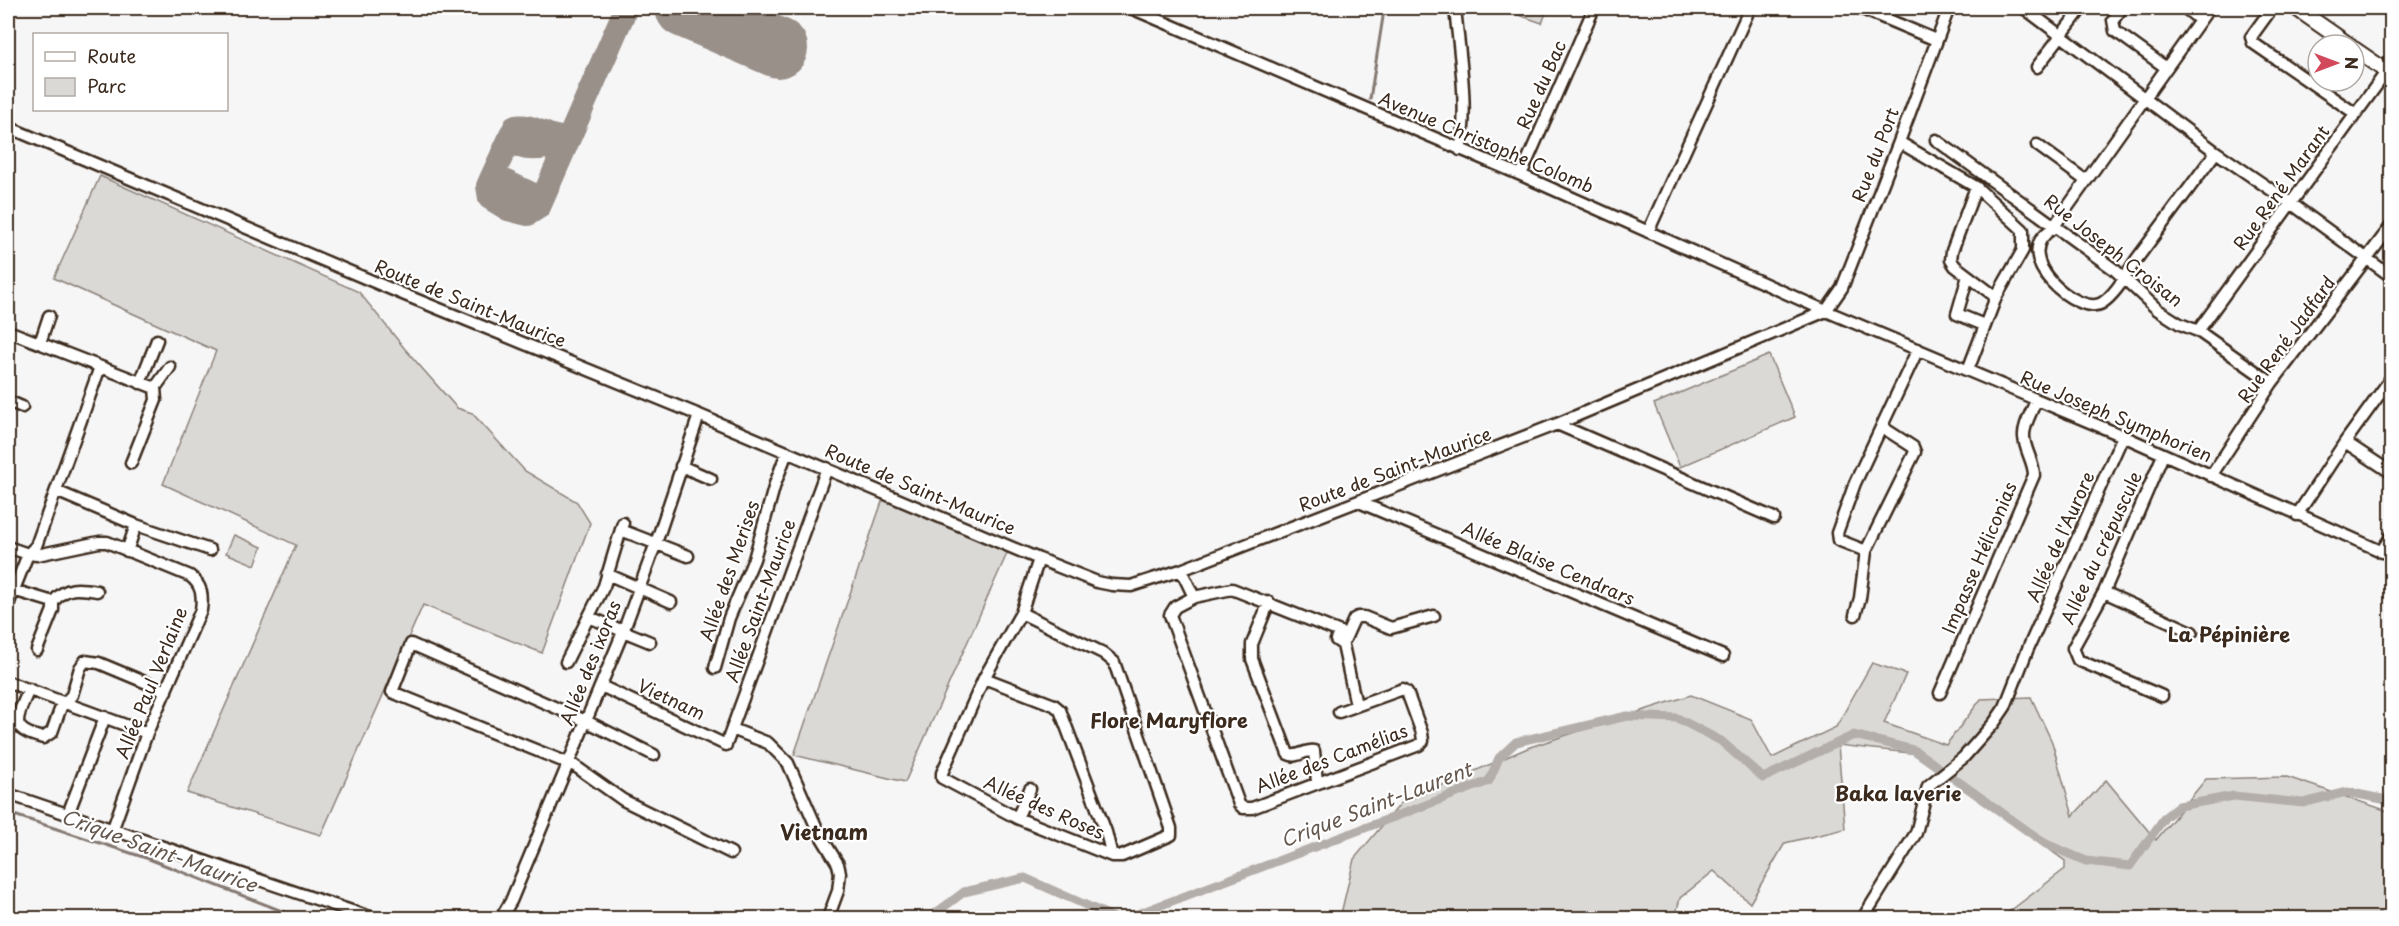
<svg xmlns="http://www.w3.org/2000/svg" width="2399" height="926" viewBox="0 0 2399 926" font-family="'Playpen Sans',sans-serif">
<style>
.green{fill:#dbd9d6;stroke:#8b827a;stroke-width:1.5}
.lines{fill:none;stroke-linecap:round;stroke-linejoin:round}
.stream{stroke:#847972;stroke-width:3}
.canal{stroke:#b4aeaa;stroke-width:9}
.taxiway{stroke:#99908a;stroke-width:24}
.runway{stroke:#99908a;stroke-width:60}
.minor-casing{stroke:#3b2a1e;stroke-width:15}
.major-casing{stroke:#3b2a1e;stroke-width:18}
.minor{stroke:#fff;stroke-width:10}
.major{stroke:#fff;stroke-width:14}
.labels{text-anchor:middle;stroke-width:4.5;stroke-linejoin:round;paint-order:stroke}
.street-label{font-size:18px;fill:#3b2a1e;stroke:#fff}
.neighbourhood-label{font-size:20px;font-weight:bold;fill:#3b2a1e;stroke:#fff}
.water-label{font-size:20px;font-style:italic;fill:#65584f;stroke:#fff}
.quarter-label{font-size:21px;font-weight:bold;fill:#3b2a1e;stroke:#fff}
</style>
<rect width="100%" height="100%" fill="#f7f6f6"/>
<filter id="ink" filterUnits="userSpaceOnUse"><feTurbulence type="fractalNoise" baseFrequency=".0167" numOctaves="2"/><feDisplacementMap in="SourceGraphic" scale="12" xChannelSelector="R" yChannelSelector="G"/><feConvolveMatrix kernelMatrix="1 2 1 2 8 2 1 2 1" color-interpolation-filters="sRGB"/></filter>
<g filter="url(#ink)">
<path class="green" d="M1499,8h49l-6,15z
M100,176l259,116 46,57 52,59 15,5 53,58 52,31 13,21 -48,130 -119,-48 -102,230 -134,-42 109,-248 -133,-61 53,-133 -162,-73z
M1769,355l26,62 -115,50 -26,-63z
M885,493l125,54 -105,235 -111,-27z
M234,535l28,12 -7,18 -29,-12z
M1872,663l34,11 -22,49 62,22 35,-46 50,-2 21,45 21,74 33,-36 50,60 50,-61 81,-2 104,35v106h-390l64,-49v-8l-146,-107 -81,-9 7,84 -60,14 -35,60 -36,-32 -34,27 -5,20h-335l14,-59 47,-56 129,-56 161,-52 60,24 21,39 64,-31z"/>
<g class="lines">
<path class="stream" d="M1370,99l13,-82 -1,-9
M8,813l141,46 151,59"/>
<path class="canal" d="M929,918l35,-26 61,-14 90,40
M1127,918l362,-137 10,-23 17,-16 111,-26 50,2 44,23 42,37 91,-43 60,15 132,94 40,17 44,5 35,-49 14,-11 55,-10 69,7 44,-11 45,9"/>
<path class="taxiway" d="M742,33l22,25 5,1 7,-1 2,-10
M511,134c7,21 30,13 47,12
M491,179l24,-52c20,-4 35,15 54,10
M544,194l-8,2 -38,-18 -7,1 -3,7 2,12 18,11 20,5 11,-7 87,-199"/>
<path class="runway" d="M685,8l93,40"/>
<g class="minor-casing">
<path id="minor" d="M1131,8l390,167 305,136 297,125 269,120
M1455,8c4,42 14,101 5,142
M1860,8l76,32
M2024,8l192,144 76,52 100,73
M2122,8l-9,12 2,11 50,36
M2185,8l15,12
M2209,8l-157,221c-45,28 27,88 50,74 14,-9 25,-30 34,-43 27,-36 53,-72 80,-108
M2272,8l-21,29 2,6 103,71
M2037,67l45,-59
M8,127l397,168 294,120 340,144 58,23 15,3 19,1 50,-16 376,-146 269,-113 16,-23 57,-146 50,-134
M1936,140l179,130 43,40 22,14 18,7 74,52
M1899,142l77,45 47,43v20l-27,47 -28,73
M2037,145l48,35
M1521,175l73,-167
M1976,187l-24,64 -1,9 4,6 41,31
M1648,232l102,-224
M1968,276l-11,38 27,11
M8,331l147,57
M2198,331l194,-267
M40,343l9,-27
M140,383l17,-43
M8,401l14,6
M1557,424l217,94
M2345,442l47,31
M131,463l25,-63 -1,-12 15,-21
M681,466l30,13
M2211,476l61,-93 120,-158
M56,491l80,34 74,25
M1359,502l364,154
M2297,515l48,-73 47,-65
M621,530l67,26
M8,547l20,7 9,1 62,-13h8l83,34c12,9 13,20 11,34l-54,123 -35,98
M127,551l9,-26
M1866,551l-28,-11 -1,-7 18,-50 63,-134
M2381,552l11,-17
M1181,570l13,27
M607,574l64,28
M13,590l40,12
M2104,592l88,40
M1269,602l-17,42v15l36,95c9,5 17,-5 26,-3l3,31
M8,605l20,-51 8,-8 64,-179
M1021,613l82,40 11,9 57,166v7l-49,21h-10l-95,-38 -75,-40v-5l42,-95 37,-65 18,-54
M1855,615l5,-17 6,-47 49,-99 -2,-5 -31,-20
M589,617l61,25
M1336,640l4,-8 -108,-43 -38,8 -19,10 -5,8 69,189 4,4h9l167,-63 4,-4 -1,-8 -15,-41 -4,-3 -64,23
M1336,640l9,-1 9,-20 4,-2h6l27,11 43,-12
M1336,640l7,5 13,60
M37,650l16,-40v-8c13,-16 25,-14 44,-11
M566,662l38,-76 19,-63
M715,668l14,-50 25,-59 21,-75 12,-32
M984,678l70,27 6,5 46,122 6,24
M8,682l139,51
M601,686l125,59 101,-277
M29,689c-11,28 -23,40 14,49l9,-6 9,-25 11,-12 8,-27 5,-7 14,2 67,28
M1940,693l94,-218c0,-13 -9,-24 -10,-38 -1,-12 8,-25 12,-37
M2162,696l-84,-36 -5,-12 31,-56 59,-137
M732,729l36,14 20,20 31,70 19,31 2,9 -2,18 -10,27
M654,755l-68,-34 -175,-77 -19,48 183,74 48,34 108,53
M8,794c122,41 243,84 365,124
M68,814l37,-97
M1017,818l13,-29
M501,918l10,-17 112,-269 33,-89 43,-128
M1863,918l53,-85 12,-47 35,-28 31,-35 11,-16 22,-56 96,-215"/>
</g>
<g class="major-casing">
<path id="major" d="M2296,8l53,37
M2354,49l38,26"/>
</g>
<use href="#minor" class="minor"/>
<use href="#major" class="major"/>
</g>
</g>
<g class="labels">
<g class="street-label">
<text transform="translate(1542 85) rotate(-66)" y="6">Rue du Bac</text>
<text transform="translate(1486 143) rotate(23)" y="6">Avenue Christophe Colomb</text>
<text transform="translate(1876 155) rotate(-69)" y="6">Rue du Port</text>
<text transform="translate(2282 188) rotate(-54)" y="6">Rue René Marant</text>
<text transform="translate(2113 251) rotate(38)" y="6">Rue Joseph Croisan</text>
<text transform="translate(470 304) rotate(22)" y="6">Route de Saint-Maurice</text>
<text transform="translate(2287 340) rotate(-54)" y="6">Rue René Jadfard</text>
<text transform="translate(2116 417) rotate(23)" y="6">Rue Joseph Symphorien</text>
<text transform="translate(1395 470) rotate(-21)" y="6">Route de Saint-Maurice</text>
<text transform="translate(920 490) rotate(23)" y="6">Route de Saint-Maurice</text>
<text transform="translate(2061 537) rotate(-66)" y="6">Allée de l'Aurore</text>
<text transform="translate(2102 548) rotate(-65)" y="6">Allée du crépuscule</text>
<text transform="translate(1980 558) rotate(-67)" y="6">Impasse Héliconias</text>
<text transform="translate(1548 564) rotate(23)" y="6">Allée Blaise Cendrars</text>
<text transform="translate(730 571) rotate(-71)" y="6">Allée des Merises</text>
<text transform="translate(761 601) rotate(-70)" y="6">Allée Saint-Maurice</text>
<text transform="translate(591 663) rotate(-68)" y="6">Allée des ixoras</text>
<text transform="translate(152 683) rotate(-68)" y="6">Allée Paul Verlaine</text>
<text transform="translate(671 700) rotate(25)" y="6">Vietnam</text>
<text transform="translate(1332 759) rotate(-21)" y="6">Allée des Camélias</text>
<text transform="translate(1044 808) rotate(24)" y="6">Allée des Roses</text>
</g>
<g class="neighbourhood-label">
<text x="2229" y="642">La Pépinière</text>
<text x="1169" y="728">Flore Maryflore</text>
<text x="1898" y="801">Baka laverie</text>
</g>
<g class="water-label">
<text transform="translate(1376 805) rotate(-21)" y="7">Crique Saint-Laurent</text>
<text transform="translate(159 851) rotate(20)" y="7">Crique Saint-Maurice</text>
</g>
<g class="quarter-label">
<text x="824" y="840">Vietnam</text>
</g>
</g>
<rect width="2399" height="926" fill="none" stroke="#fff" stroke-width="30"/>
<rect x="15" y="15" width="2369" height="896" fill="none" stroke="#3b2a1e" stroke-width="2" filter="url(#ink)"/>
<rect x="33" y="33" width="195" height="78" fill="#ffffff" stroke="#b1aaa5" stroke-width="1.5"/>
<rect x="45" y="52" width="30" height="9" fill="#ffffff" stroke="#b1aaa5" stroke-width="1.5"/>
<text x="87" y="63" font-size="18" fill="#3b2a1e">Route</text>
<rect x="45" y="78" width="30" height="18" fill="#dbd9d6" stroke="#b1aaa5" stroke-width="1.5"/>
<text x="87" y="93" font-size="18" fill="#3b2a1e">Parc</text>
<g transform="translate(2336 63) rotate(90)"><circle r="28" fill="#ffffff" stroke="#b1aaa5" stroke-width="1.5"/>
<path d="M0-4.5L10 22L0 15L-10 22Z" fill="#d1495b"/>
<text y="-9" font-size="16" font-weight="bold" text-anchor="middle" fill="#3b2a1e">N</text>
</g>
</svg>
